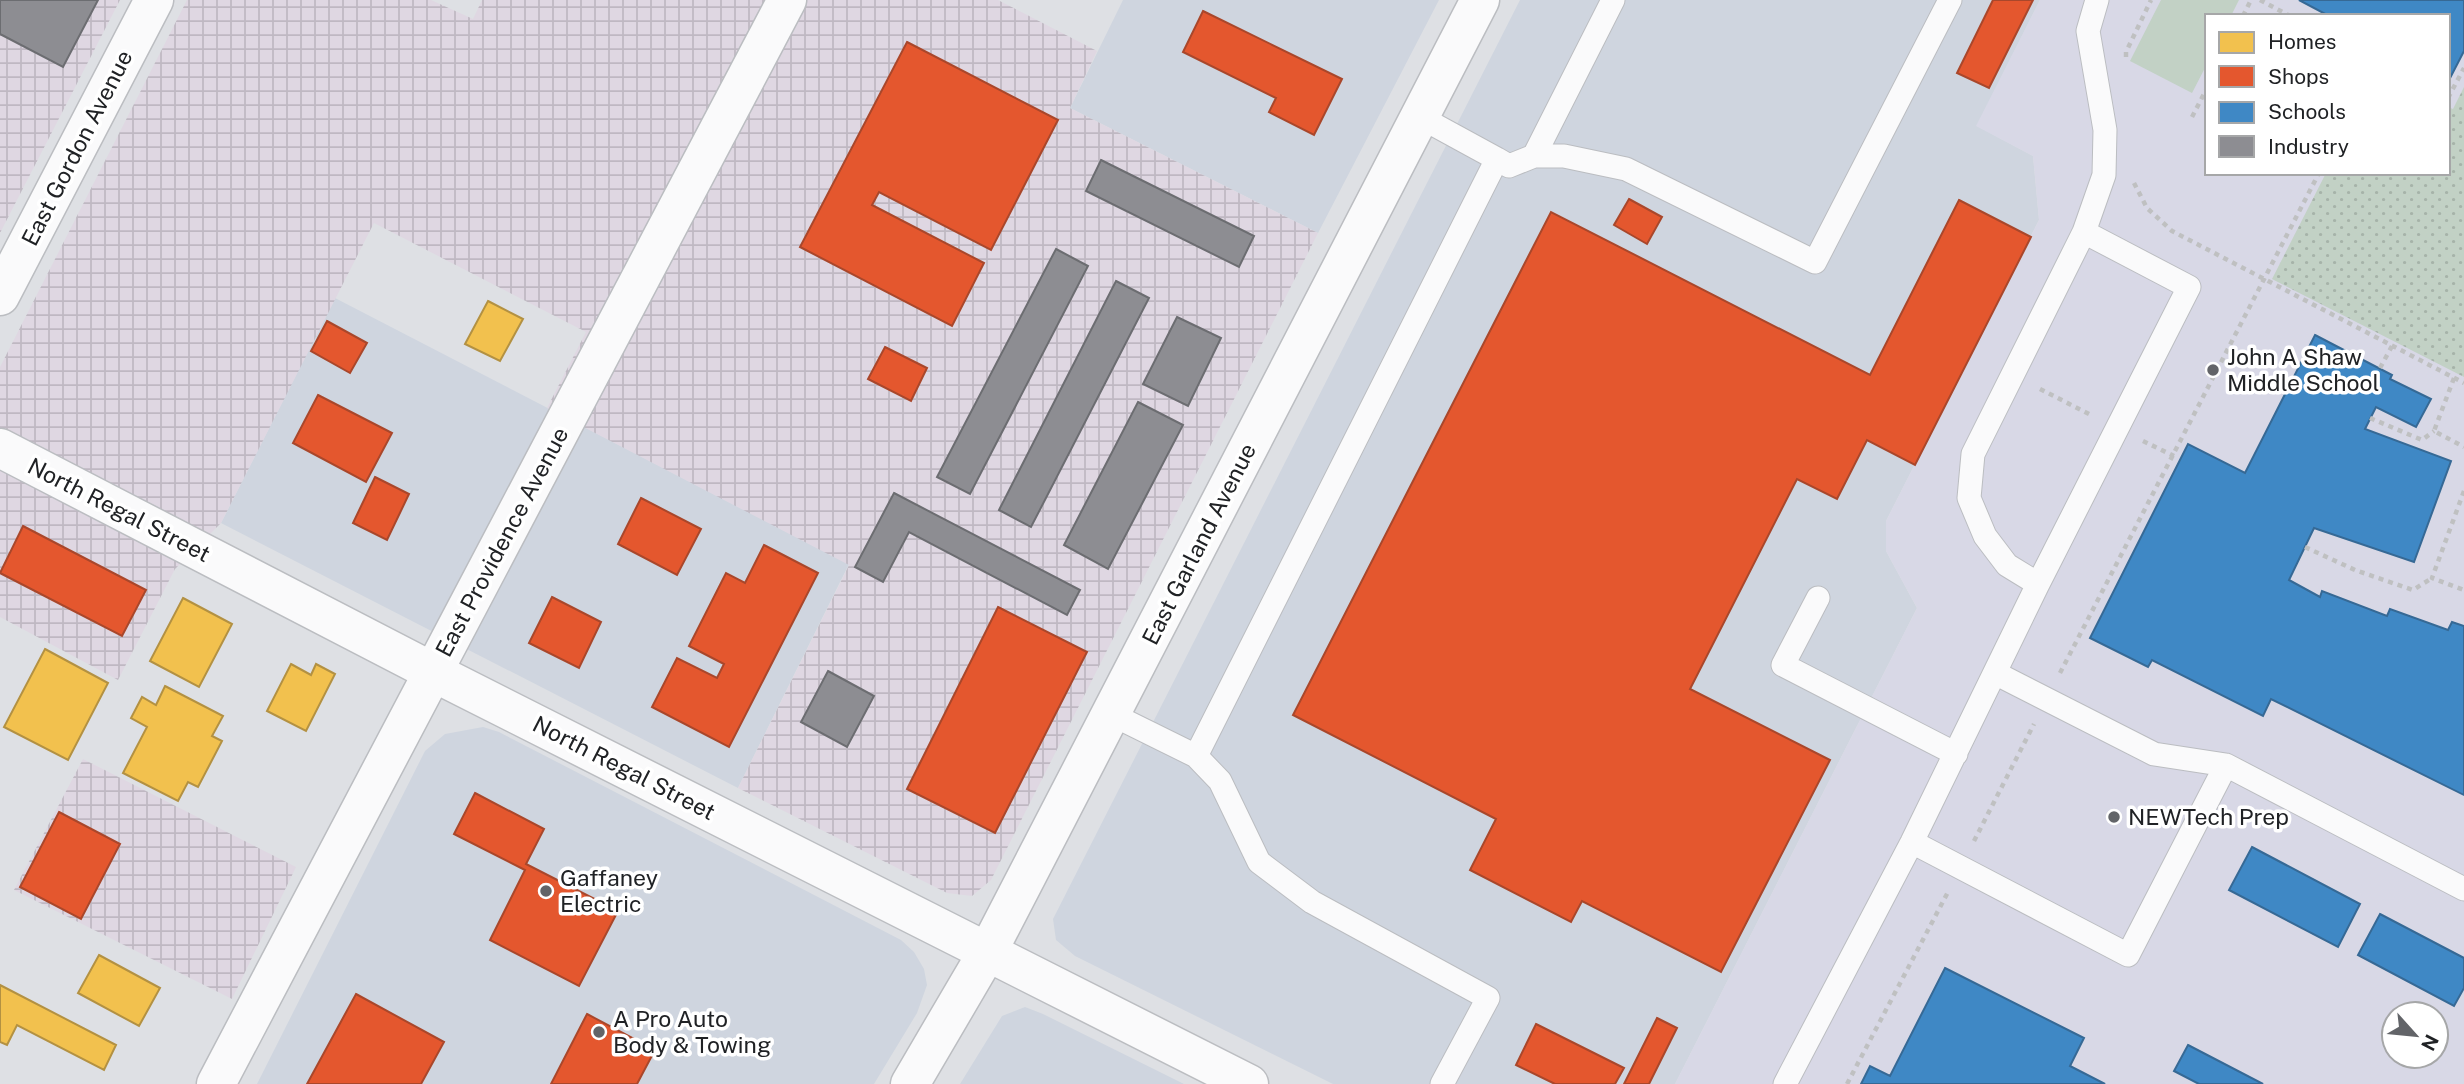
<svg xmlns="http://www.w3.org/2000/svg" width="2464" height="1084" viewBox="0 0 2464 1084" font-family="'Public Sans',sans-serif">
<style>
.built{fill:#cfd5df}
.industrial{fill:url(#industrial-grid)}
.education{fill:#d8d8e6;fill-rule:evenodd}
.grass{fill:url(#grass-dots)}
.pitch{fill:#c2d1c5}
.homes{fill:#f2c14e;stroke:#b39142;stroke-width:2}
.shops{fill:#e4572e;stroke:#a9472b;stroke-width:2}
.schools{fill:#3f88c5;stroke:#366995;stroke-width:2}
.industry{fill:#8d8d92;stroke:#6c6d71;stroke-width:2}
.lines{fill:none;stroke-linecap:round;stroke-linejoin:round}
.lane-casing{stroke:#bbbdc1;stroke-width:25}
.street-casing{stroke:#bbbdc1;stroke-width:41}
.secondary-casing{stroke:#bbbdc1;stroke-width:41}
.path{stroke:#bfc0c1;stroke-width:4.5;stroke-dasharray:5 5;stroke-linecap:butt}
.lane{stroke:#fafafb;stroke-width:23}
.street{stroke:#fafafb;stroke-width:38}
.secondary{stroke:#fafafb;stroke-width:38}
.poi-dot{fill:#626468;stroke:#fff;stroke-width:2.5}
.labels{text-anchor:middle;stroke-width:7;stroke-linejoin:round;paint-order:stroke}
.street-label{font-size:23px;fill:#202225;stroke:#fff}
.poi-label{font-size:23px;fill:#202225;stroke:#fff;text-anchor:start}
</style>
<defs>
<pattern id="industrial-grid" width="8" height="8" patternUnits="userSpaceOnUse" patternTransform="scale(1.75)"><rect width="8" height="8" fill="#dfd7e2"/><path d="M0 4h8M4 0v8" fill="none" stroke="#bfb8c2"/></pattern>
<pattern id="grass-dots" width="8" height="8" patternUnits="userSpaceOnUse" patternTransform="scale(1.75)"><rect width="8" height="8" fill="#c2d1c5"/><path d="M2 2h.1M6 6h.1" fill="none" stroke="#a6b3a9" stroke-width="1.8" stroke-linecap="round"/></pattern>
</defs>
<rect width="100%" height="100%" fill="#dee0e4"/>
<path class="built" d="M1123,0h316l-121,233 -248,-125z
M1520,0h520l-63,126 56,30 6,64 -153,301v30l31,57 -242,476h-342l-258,-128 -19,-16 -3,-21z
M335,298l514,266 -111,224 -517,-265z
M483,727l16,5 402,208 13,12 10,17 3,16 -10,28 -43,71h-617l168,-333 20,-17z
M1025,1007l18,7 141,70h-224l42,-68z"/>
<path class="industrial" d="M0,0h120l-120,233z
M187,0h244l42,19 9,-19h516l99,51 -27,57 248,125 -327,647 -19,16 -25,-3 -209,-105 111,-223 -302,-157 39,-76 -212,-109 -153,300 -46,46 -57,111 -118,-63v-250z
M83,759l213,108 -64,132 -218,-109z"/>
<path class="education" d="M2040,0h424v1084h-789l242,-476 -31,-57v-30l153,-301 -6,-64 -57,-30zM2207,16h241v157h-241zM2394,1014h42v42h-42z"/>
<path class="grass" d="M2464,87v290l-192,-98 54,-106h122v-66l5,2z"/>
<path class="pitch" d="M2161,0h78l-8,16h-24v48l-15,29 -62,-32z"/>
<path class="homes" d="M488,301l35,18 -23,42 -35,-17z
M183,598l49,26 -33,63 -49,-26z
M45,649l63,34 -40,77 -64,-33z
M291,664l20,11 5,-11 19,10 -29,57 -39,-20z
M165,686l58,30 -11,20 10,5 -24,46 -10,-5 -10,19 -55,-28 24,-46 -16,-9 11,-21 14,8z
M99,955l61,33 -21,38 -61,-33z
M0,985l116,60 -12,25 -87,-45 -10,20 -7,-3z"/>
<path class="shops" d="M1993,0h40l-44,88 -32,-15z
M1203,11l139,68 -28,56 -45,-23 7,-14 -93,-46z
M907,42l151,78 -67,130 -112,-58 -7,13 112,58 -32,63 -152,-79z
M1629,199l33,18 -15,27 -33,-19z
M1959,200l72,37 -116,228 -48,-25 -30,59 -40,-20 -107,210 140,71 -109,212 -139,-71 -11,21 -101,-52 26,-51 -203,-104 258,-503 319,163z
M327,321l40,22 -17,30 -39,-22z
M885,347l42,21 -16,33 -43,-22z
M318,395l74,38 -26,49 -73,-39z
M375,477l34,17 -22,46 -34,-17z
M641,498l60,31 -24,46 -59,-31z
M23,526l123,64 -24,46 -122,-63z
M764,545l54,28 -89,174 -77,-40 25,-49 40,20 7,-14 -35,-18 37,-73 19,10z
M552,597l49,25 -22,46 -50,-25z
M998,607l89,45 -92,181 -88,-44z
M475,793l69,36 -18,35 92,47 -39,75 -89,-46 35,-70 -71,-36z
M59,812l61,32 -39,75 -61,-32z
M356,994l88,48 -23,42h-114z
M587,1014l68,36 -18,34h-86z
M1657,1018l20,10 -28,56h-25z
M1536,1024l88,44 -9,16h-60l-39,-19z"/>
<path class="schools" d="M2299,0h165v51l-16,31v-66h-119z
M2315,335l77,40 -2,4 41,20 -15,28 -40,-20 -11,22 86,32 -37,101 -100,-34 -25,52 31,17 2,-6 65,25 3,-7 58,21 4,-8 12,4v169l-193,-96 -8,17 -111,-56 -4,7 -58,-29 98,-194 57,29z
M2252,847l108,57 -22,43 -109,-57z
M2380,914l84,44v30l-10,18 -96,-51z
M1945,968l139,70 -14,28 35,18h-244l9,-18 20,10z
M2188,1045l75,39h-64l-25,-13z"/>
<path class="industry" d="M0,0h98l-35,67 -63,-33z
M1101,160l153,76 -15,31 -153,-76z
M1056,249l32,17 -118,228 -33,-17z
M1116,281l33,17 -118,229 -32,-17z
M1177,317l44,21 -33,68 -45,-22z
M1138,402l45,23 -75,144 -44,-24z
M894,493l186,97 -13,25 -158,-83 -26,50 -28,-15z
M828,671l46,25 -27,51 -46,-25z"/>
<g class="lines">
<g class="lane-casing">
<path id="lane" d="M1534,156l79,-156
M1497,159l12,7 25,-10h30l62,13 189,93 135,-262
M2084,232l105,55 -151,297 -31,-19 -22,-29 -16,-38 4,-44 111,-222 20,-57 1,-45 -17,-99 9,-31
M1818,598l-35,67 173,89
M1995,673l159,81 72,11 238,124
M1111,714l85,42 301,-597 -77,-42
M1196,756l24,25 39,81 53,40 176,96 -46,86
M1912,842l216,113 98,-190
M1785,1084l127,-242 126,-258"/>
</g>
<g class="street-casing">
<path id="street" d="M0,296l154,-296
M0,448l433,224 816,412
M216,1084l571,-1084"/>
</g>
<g class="secondary-casing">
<path id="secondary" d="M910,1084l78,-133 492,-951"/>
</g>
<path class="path" d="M2260,0l30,16
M2243,16l8,-16
M2126,57v-5l25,-52
M2448,98l16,-30
M2192,117l15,-29
M2134,183l13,25 25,23 292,152
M2380,368l12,-22
M2454,378l-20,53 30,16
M2040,389l51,26
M2370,418l52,22 12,-9
M2143,441l31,15
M2464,491l-32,87 32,12
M2305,547l50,23 58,20 19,-12
M2060,673l259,-500
M1974,841l60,-117
M1847,1084l101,-192"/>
<use href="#lane" class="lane"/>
<use href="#street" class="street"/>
<use href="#secondary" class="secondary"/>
</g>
<g class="poi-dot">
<circle cx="2213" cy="370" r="7"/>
<circle cx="2114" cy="817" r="7"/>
<circle cx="546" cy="891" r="7"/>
<circle cx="599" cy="1032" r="7"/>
</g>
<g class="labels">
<g class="street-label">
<text transform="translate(77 148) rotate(-63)" y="8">East Gordon Avenue</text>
<text transform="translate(119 510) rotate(27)" y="8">North Regal Street</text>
<text transform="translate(502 542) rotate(-62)" y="8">East Providence Avenue</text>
<text transform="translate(1199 544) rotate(-63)" y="8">East Garland Avenue</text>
<text transform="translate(624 768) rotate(27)" y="8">North Regal Street</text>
</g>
<g class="poi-label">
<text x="2227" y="365">John A Shaw<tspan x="2227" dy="26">Middle School</tspan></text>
<text x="2128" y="825">NEWTech Prep</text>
<text x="560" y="886">Gaffaney<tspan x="560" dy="26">Electric</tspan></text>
<text x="613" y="1027">A Pro Auto<tspan x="613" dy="26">Body &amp; Towing</tspan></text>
</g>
</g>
<rect x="2205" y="14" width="245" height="161" fill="#ffffff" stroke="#a6a7a8" stroke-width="2"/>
<rect x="2219" y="32" width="35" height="21" fill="#f2c14e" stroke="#a6a7a8" stroke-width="2"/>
<text x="2268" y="49" font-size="21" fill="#202225">Homes</text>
<rect x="2219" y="66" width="35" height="21" fill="#e4572e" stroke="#a6a7a8" stroke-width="2"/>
<text x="2268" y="84" font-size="21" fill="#202225">Shops</text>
<rect x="2219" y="102" width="35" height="21" fill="#3f88c5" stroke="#a6a7a8" stroke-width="2"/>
<text x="2268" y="119" font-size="21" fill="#202225">Schools</text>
<rect x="2219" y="136" width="35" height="21" fill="#8d8d92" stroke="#a6a7a8" stroke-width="2"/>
<text x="2268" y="154" font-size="21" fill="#202225">Industry</text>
<g transform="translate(2415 1035) rotate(117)"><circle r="33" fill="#ffffff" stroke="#a6a7a8" stroke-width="2"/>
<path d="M0-5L12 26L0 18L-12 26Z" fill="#626468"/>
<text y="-10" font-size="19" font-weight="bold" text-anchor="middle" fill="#202225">N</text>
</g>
</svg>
